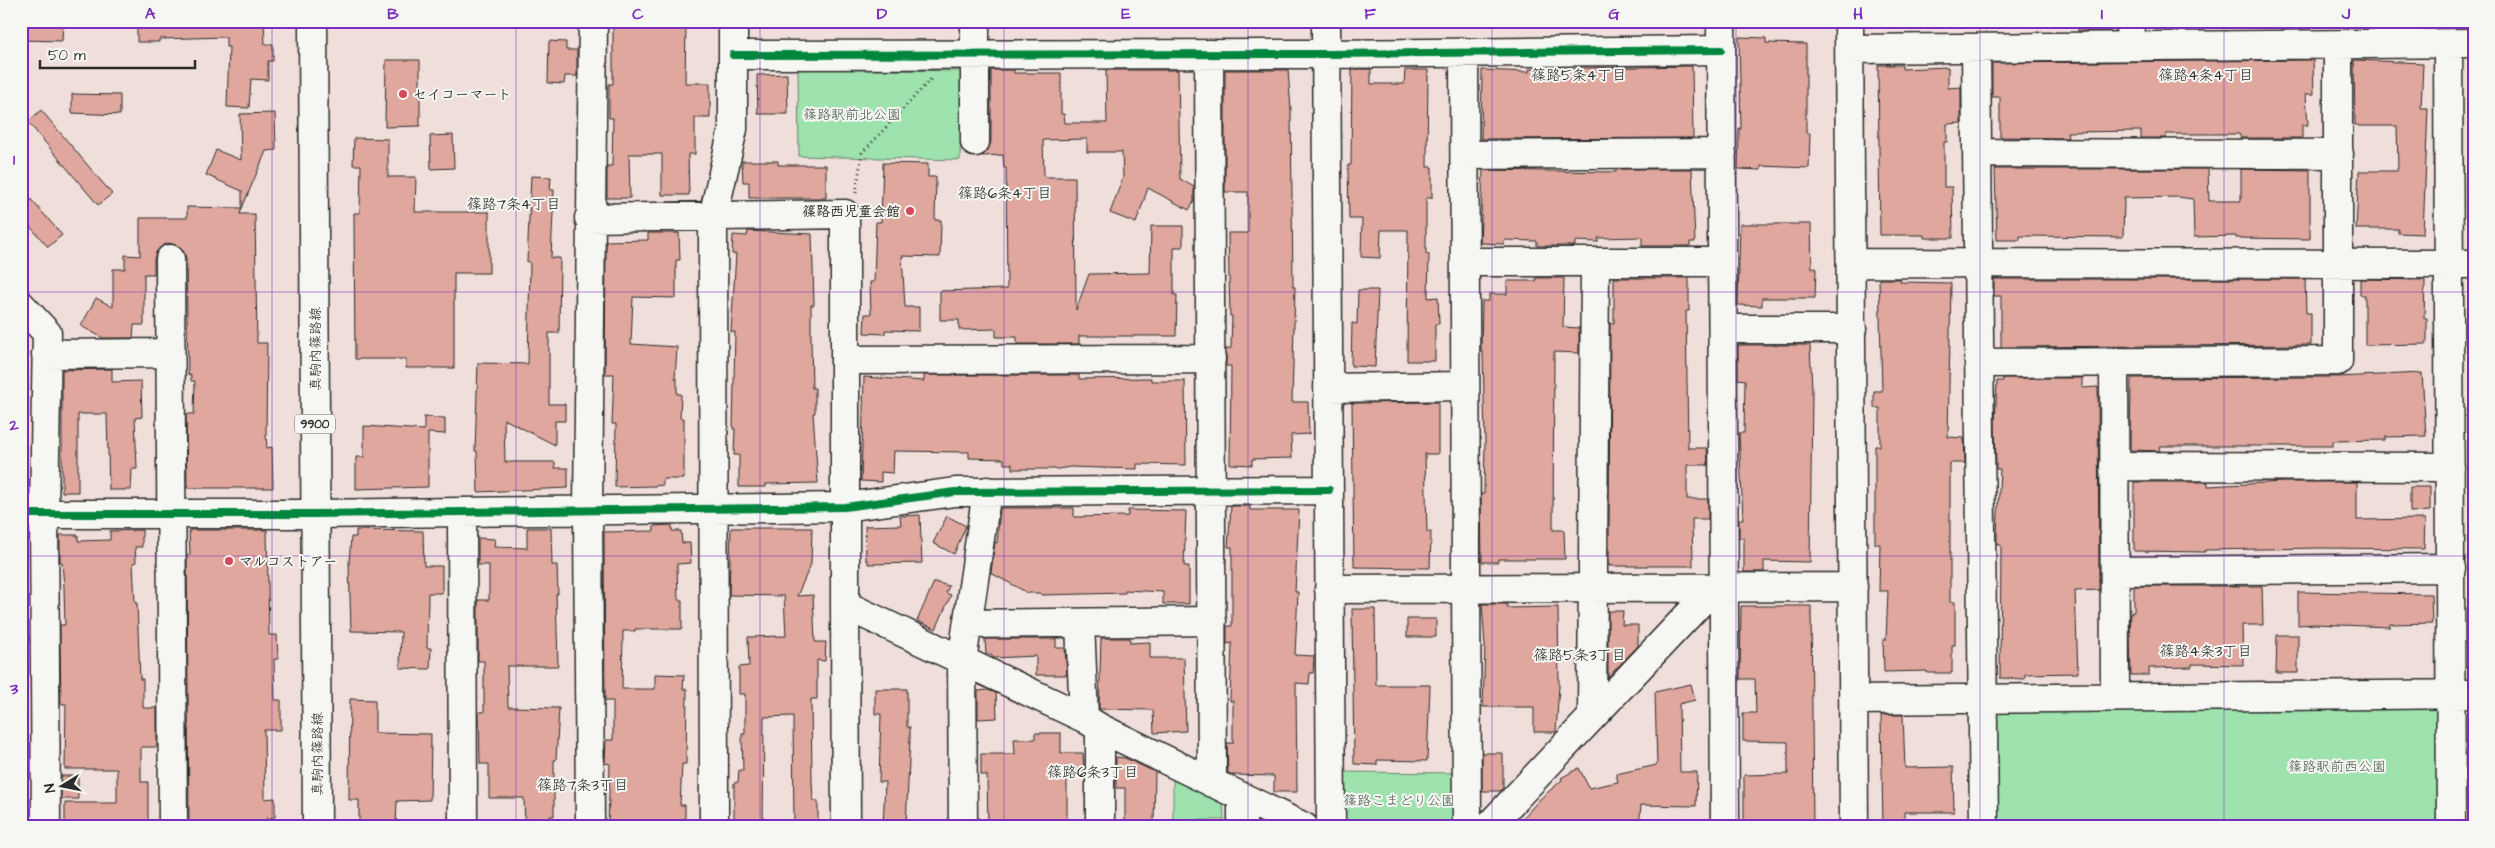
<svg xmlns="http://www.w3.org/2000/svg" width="2495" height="848" viewBox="0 0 2495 848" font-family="'Architects Daughter','Klee One',sans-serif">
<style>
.green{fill:#9ee2ad;stroke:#64866c}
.building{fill:#e0a79e;stroke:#2b2b2b}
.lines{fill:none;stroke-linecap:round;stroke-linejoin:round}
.minor-casing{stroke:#2b2b2b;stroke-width:31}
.major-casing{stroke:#2b2b2b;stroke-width:31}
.path{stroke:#2b2b2b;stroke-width:3;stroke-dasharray:1 4;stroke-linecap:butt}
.minor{stroke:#f6f6f2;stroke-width:28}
.major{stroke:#f6f6f2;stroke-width:28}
.cycleway-casing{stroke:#f6f6f2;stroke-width:11}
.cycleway{stroke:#00873e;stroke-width:8}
.grid{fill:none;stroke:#7b2cbf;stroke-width:1;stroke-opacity:0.55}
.poi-dot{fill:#d1495b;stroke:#f6f6f2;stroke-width:2}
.labels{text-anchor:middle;stroke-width:4;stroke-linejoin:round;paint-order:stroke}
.shield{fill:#f6f6f2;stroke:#686867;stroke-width:1}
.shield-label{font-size:12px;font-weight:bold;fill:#2b2b2b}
.poi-label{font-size:14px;font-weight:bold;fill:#2b2b2b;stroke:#f6f6f2;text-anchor:start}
.park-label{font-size:14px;fill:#48594c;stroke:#f6f6f2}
.street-label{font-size:14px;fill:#2b2b2b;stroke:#f6f6f2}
.neighbourhood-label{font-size:15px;fill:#2b2b2b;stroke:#f6f6f2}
.neatline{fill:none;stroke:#7b2cbf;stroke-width:2}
.grid-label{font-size:16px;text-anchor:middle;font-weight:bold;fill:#7b2cbf}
</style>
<rect width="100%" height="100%" fill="#efded9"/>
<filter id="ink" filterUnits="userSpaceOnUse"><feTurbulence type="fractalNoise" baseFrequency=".02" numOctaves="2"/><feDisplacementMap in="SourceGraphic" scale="10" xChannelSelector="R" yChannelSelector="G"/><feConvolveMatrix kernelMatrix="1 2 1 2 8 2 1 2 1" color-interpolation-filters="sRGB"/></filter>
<g filter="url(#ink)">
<path class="green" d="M798,69l164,2 -2,89 -161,-4z
M2430,703l7,6v118h-443l-1,-114 6,-6z
M1331,772l136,1v54h-136z
M1173,779l50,23 1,18h-51z"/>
<path class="building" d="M21,21h42l-1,20 -41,-1z
M137,21h127l1,23h8v17h-5v19l-17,-1 -2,29 -22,-1 2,-60h-3v-10l-67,2v3h-22z
M613,21l73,1 -1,61h25v35h-15v36h-7l1,41h-27v-41h-33l1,44h-23v-32h5l1,-48h-4v-34h4z
M2078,21h29l1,10h-30z
M1739,37l27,1v5l40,1v89h4l-1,35 -48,-2v4l-23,-1 1,-41 2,1z
M549,41l17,1v8h11v26h-12l-1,8 -16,-1z
M386,60h34v66l-35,1z
M2313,60l1,34h-8l2,31h-6v13h-61l-2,-4h-73v4h-25v-7l-74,1 1,6 -68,-1v-40h-8v-34z
M2354,60l69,3 -2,45h7l-5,126 -25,-1v-4h-42l3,-58h38l1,-6 -1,-39h-42z
M1878,65h24v4l46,-2v21l13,-1v36l-14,1v18h-3v45h8l1,51h-29v-3h-44z
M1692,66l1,72 -212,1 1,-69 47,2v-3z
M1352,69h19v15h33l1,-14h23l-1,97h5v31h-6v56h3l-1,44 10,-1 1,27h-4v37h-28l1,-131h-27l-1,28 -19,-1 1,-38h-13l-1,-54h3z
M991,70h23v3h47v41h3l1,9h42l-1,-53h72l2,109 14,8v14l-5,9 -41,-22 -12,35 -26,-10 13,-36 -1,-25h-35v-13l-44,1 1,37h31l1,133 13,-36 61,-1 1,-47h32v21h-9v48h3l-1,41h-97v8h-62v-7h-21v-8l-37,1v-10h-19v-29l67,-2 -1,-121h-2l-1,-13 -21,1 6,-6 3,-8z
M1225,70h63l3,40 2,177h2l-3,115h16l1,32 -18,1 1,23 -40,1v6l-22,-1 1,-98h-5v-17l5,-1 1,-32h-2l-2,-83h20v-41h-23z
M787,74l1,40h-30l-1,-39z
M72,94l48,1v20l-48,-2z
M41,110l71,84 -14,11 -70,-83z
M275,113l1,37 -10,1 -24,57v-17l-36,-16 10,-25 25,10 -1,-46z
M453,135l1,33 -23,1 -1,-33z
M354,138l34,1v38h28l-1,35h74v61h-35v95h-48v-9h-51l-1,-146h6l1,-48h-8z
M742,161h36v4h48v33h-77v-16h-6z
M883,163l45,1v13h8l-1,43h6l-1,37 -38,-1 3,51h14v24l-34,-1v4l-21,-1 1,-19h6l-1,-32h4l2,-60h5z
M1616,169h76l3,73h-5v4h-48v-9l-44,1v4l-23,-1v5h-38v-5l-33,-1v4l-24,-1 3,-73 133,2z
M1995,169h213l1,32h32v-32l69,1v69l-74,-1v-2l-42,1 -1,-38 -15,-2 -54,1 -1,39 -103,-1v4h-23z
M531,176l20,1 -1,13h4l-3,68h9l-1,75h-10v71h16v17h-10v24l-51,-26 1,43h50v6h13v20l-90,4 -1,-41h-2l3,-88 50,1 2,-102h-3z
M21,188l41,47 -14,12 -27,-31z
M187,207l55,1 -2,6h15l2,129h10l-1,93 1,12 5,-1 1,41h-86l-1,-74h8l1,-33h-4v-6h-3l-2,-116 -2,-7 -6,-6 -9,-3 -7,3 -6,6 -2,7v15h-10v51h-10l-1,13h-30l-22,-12 15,-28 17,9v-38h12v-14l15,1v-38h47z
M1740,224h71l1,44h4l-1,30h-53v8l-24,-1z
M748,231l64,3 2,71h-3v36l1,47h3v25h-2l5,70 -52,1v3h-27v-32h-5l1,-26h-2l2,-97h-4l5,-78h-4l1,-19 14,1z
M648,233h31l1,27h-4v38l-43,-1 -2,47 46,3 -2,32h2v15h4l-1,24h4v61h-21v6l-9,1 -39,1 1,-63h-4l2,-50h-9l1,-133 42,-1z
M1536,278h28l-1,49 16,1v25l-25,-1 -1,178h11l1,29h-67v3h-16l-1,-68h3l1,-51 -2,-91h-2l1,-51h7v-7h18v-13h29z
M1614,278h75v33h-3l2,137h19l1,17h-21v34h21v20h-16l1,47h-84l1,-243h4z
M1879,279h22l-1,3 51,1 -3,154 16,1 1,25h-15v139h5v43h-3v28h-25v-2l-43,1 -1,-32h3l2,-49h-9l1,-47h-5v-98h5v-38h-6v-17h8z
M1994,279h311l1,34h5v32l-310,2v-51h-7z
M2360,279l65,1 -1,38h3v26l-62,1v-50h-5z
M1358,290h20l-3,77 -24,-1 1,-43 5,1z
M1738,345h72l2,45 -2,172 -46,-1v11h-20v-34h-5v-19h4l-4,-86h5l1,-53 -7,-1z
M112,369v13l29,-1 1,36 -7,1 2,51h-5l-1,21h-22l-2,-76h-29v78h-16v-122z
M2422,373l4,63 -41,1v3l-52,1v5h-174l1,5 -30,-1 1,-72 207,-1z
M924,375h155v4l72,-1v3h34l1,84 -49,-1v5l-67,-2 -12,2h-46v-5h-8v-5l-35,-1v-6l-75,-1 -1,22 -12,-1v10l-20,-1 3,-104 60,4z
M2003,378h79v10l16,-1 1,203 -24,1 3,82 -53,1v5l-25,-1 1,-133h-4v-11l3,-65h-4l-1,-45 2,-43h6z
M1438,402v52h-13l2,78h4l-1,36 -76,-1 -2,-164z
M424,417l21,1v16l-17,-1v54l-72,2v-32h8v-31l60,4z
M2134,482h74v4l76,-4h73v38l68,-1 -1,30 -104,-1 -115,2v2l-71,-1z
M2410,487h20v24l-20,1z
M1231,506h19v4h49l-4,82h3l-3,63 19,1 -1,17h-3l-1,11 -13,-1 1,109h-23v-16l-41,-1 -5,-2 -1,-30h6v-42h-3l2,-58 -5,1v-18h5v-79h-4z
M1000,508h74v9l54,-1v-6l58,1 -2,55h5v38h-26v-12l-38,-2v3l-84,2v-2h-13l-37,-20 4,-31 2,1z
M920,515l2,48 -54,1v-4h-2l-1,-34 36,-1 -1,-9z
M947,516l19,10 -12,28 -21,-11z
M672,525v6h9l1,12h8l1,20 -14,1 1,36h4v29h-47v2h-12l-1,58h33v-15l29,1 -1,14h4l-1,75h-4l-2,41h5v22h-77l2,-63 -5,-1 1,-23h7v-39h-8l-1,-169 50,-1v-5z
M527,528h24l1,37h5l1,29h-2l2,72h-51l1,41 51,1 -3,52h-2v56h-4l1,11h-26l-1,-29h-35v-34h-9l-1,-52h5v-51h-6v-61h11v-35h-11v-27l17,1 -1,8 33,1z
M731,528h81l-1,36 -14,32 16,-1 2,47h11l-1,19 -8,-1v39h-6l1,82 1,20h5v26h-24l-1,-111 -29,1 -1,110h-29v-44l4,-1 1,-12h4l-1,-36h3v-40h-6v-27l10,-1 -1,-29 38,-1 -2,-40 -55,-1z
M142,530v17h-7l1,15 -3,1 2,40h2l3,76h3v29h14v39h-16v35h7v45h-83v-24h52v-34h-52l1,-65h-5l-1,-59v-20h5l-1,-38 -2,-25h-2v-27h18v6l32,-1v-9z
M189,530h78l2,105h8l1,24h-4l1,41h6v30h-17l1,69 10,-1v19l-8,1 1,8 -79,1 -2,-272h3z
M356,530l67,1 1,35h18v27h-14l-1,55h4l-1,21 -30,-1 1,-36 -50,-1 -2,-68 2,-26h5z
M934,582l15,4 -3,7 5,2 -15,34 -19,-8z
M2134,586h128l1,39h-21l1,40 -51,-1v3l-43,1v7h-18l-1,-41 1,-22h3z
M2298,592l133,2 1,29 -42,1v3l-75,-3 -17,1z
M1482,604h25v4l51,-1 1,79 -3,46h-22v-25h-51l2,-62z
M1741,606h70l2,221h-69v-52l44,-1v-32l-45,-1v-28h13l-1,-34h-15z
M1352,609h23l1,76h54l-3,76 -50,-1v5l-23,-1z
M1608,611h15l-1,14h16v21l-30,31z
M1407,619h29v18h-29z
M2277,635h21v38h-22z
M1101,638h29v5l20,-1v16h34l2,73 -32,2 -1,-23 -54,-1z
M985,639h71v9h9l2,27h-31v-19l-43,2 -2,-4h-5z
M1691,684l4,16 -16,4 1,68h17l-1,34 -55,-1 -2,22h-124l25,-28 22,-19 -1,-2 18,-10 10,20 29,-6 -2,-8 41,-9 -2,-73z
M875,689h32v38h3v11l-4,89h-23l2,-45h-6l2,-68h-6z
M988,690l8,3 1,25 -19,1v-28z
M350,699l25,1v33l56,1 -1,66 -33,1 -1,26h-37v-27h-10z
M1881,715h22l2,53 48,-1 1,45h-50v15h-21z
M1035,733h26v20h22l1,19h-17v55h-79l-1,-52h-6v-21h34l-1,-15h21z
M1482,753h21v35l-2,3h-19z
M1116,757l9,1 30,14 -1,51h-29v-35h-9z
M61,776h17v23h-17z"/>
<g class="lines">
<g class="minor-casing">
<path id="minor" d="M1326,21l5,806
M1721,21l4,806
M1849,21l5,806
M2448,44l3,783
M2130,46l1,-25
M1976,48l8,779
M1850,49l624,-6
M1464,52l3,775
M1209,54l3,729
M733,55l593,-1 395,-4
M975,142v-121
M1978,153l361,1
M1465,155l257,-2
M589,218l256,-4v391
M170,259l3,568
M1465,262h257
M1851,263l623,1
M21,305l26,28 -3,181 2,313
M1723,329h129
M46,354l124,-1
M845,360l366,-1
M1979,363l359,-2v-316
M2114,363l1,334
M1328,388l137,-2
M2114,466l336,1
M462,512l1,315
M21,514h294l530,-7 110,-15 374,-2
M2116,571l335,-3
M1329,589l524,-2
M1080,623l4,95
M968,624l244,-3
M1854,700l620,-6
M1592,717l3,-454
M1100,728v99
M1242,797v30
M590,827l-2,-317 5,-489
M714,827l-1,-610 20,-88v-108
M846,827l-1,-222 239,113 16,10 204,99
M963,827l-1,-166 25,-170
M1488,827l225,-238"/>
</g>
<g class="major-casing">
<path id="major" d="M313,21l4,806"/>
</g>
<path class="path" d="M856,193l6,-40 69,-74"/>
<use href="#minor" class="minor"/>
<use href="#major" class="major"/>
<g class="cycleway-casing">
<path id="cycleway" d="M733,55l593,-1 395,-4
M21,514h294l530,-7 110,-15 374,-2"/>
</g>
<use href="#cycleway" class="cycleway"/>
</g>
</g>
<path class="grid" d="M272,21v806M516,21v806M760,21v806M1004,21v806M1248,21v806M1492,21v806M1736,21v806M1980,21v806M2224,21v806M21,292h2453M21,556h2453"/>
<g class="poi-dot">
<circle cx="403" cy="94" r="5"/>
<circle cx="910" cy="211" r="5"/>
<circle cx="229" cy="561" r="5"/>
</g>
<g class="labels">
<rect class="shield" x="295" y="414.5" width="40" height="19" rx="4"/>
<g class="shield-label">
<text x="315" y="428">9900</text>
</g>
<g class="poi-label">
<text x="413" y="99">セイコーマート</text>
<text x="900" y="216" text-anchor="end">篠路西児童会館</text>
<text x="239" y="566">マルコストアー</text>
</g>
<g class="park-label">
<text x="852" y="119">篠路駅前北公園</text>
<text x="2337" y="771">篠路駅前西公園</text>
<text x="1399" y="805">篠路こまどり公園</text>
</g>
<g class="street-label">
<text transform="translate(315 349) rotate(-90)" y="5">真駒内篠路線</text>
<text transform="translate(317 754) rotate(-90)" y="5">真駒内篠路線</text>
</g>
<g class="neighbourhood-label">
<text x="1579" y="80">篠路5条4丁目</text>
<text x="2206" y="80">篠路4条4丁目</text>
<text x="1005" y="198">篠路6条4丁目</text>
<text x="514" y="209">篠路7条4丁目</text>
<text x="2206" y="656">篠路4条3丁目</text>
<text x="1580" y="660">篠路5条3丁目</text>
<text x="1093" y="777">篠路6条3丁目</text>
<text x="583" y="790">篠路7条3丁目</text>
</g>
</g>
<rect width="2495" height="848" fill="none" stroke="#f6f6f2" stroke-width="55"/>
<g transform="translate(62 786) rotate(260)" stroke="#f6f6f2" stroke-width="4" paint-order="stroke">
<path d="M0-4L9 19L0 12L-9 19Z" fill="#2b2b2b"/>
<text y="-8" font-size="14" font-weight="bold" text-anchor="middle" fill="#2b2b2b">N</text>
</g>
<path d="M40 60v8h155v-8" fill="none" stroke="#2b2b2b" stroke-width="2.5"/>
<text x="48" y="60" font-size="15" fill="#2b2b2b" stroke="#f6f6f2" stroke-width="4" paint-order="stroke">50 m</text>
<rect x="28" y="28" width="2440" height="792" class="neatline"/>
<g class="grid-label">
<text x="150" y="19">A</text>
<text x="393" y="19">B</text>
<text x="638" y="19">C</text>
<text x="882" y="19">D</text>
<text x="1126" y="19">E</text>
<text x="1370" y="19">F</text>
<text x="1614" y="19">G</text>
<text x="1858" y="19">H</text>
<text x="2102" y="19">I</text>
<text x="2346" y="19">J</text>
<text x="14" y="165">1</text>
<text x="14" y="430">2</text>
<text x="14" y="694">3</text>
</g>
</svg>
